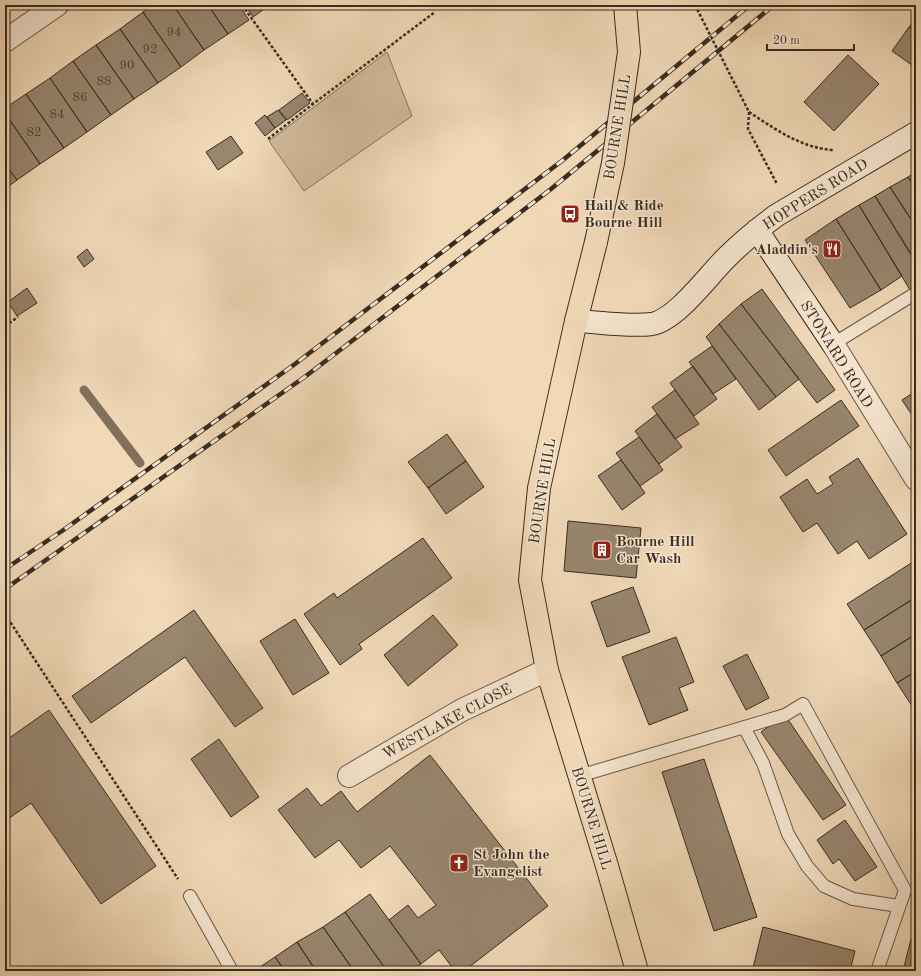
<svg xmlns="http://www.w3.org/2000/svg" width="921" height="976" viewBox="0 0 921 976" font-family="'Old Standard TT',serif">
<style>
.green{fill:#d2bc9e;stroke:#85745f}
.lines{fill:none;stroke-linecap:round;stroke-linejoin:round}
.stream{stroke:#81715c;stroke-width:9}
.building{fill:#98866f;stroke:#382d20}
.lane-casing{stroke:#665846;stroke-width:14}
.street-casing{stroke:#665846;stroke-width:24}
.secondary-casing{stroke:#382d20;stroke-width:24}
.primary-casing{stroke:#382d20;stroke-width:24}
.path{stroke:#382d20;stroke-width:2.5;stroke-dasharray:3 2;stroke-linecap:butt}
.lane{stroke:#f6e6d1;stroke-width:12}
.street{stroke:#f6e6d1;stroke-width:22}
.secondary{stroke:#f6e6d1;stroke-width:22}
.primary{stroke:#f1d9b8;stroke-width:22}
.rail-casing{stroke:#382d20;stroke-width:4.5}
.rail{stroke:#f6e6d1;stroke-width:3;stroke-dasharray:9;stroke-linecap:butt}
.primary-bridge-casing{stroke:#382d20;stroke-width:24;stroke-linecap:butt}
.path-bridge{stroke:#382d20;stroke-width:2.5;stroke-dasharray:3 2;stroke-linecap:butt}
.primary-bridge{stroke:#f1d9b8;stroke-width:22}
.labels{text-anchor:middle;stroke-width:3;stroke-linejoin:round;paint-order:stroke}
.number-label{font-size:13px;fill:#504334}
.street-label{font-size:15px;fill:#382d20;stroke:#f6e6d1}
.poi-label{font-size:15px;font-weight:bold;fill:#382d20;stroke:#f6e6d1;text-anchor:start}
</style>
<rect width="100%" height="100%" fill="#f1d9b8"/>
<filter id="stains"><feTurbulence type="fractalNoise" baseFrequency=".005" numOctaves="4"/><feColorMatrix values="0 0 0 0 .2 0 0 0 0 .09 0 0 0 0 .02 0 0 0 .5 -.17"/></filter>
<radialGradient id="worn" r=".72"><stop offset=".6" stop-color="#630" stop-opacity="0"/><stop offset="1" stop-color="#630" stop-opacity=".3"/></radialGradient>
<path class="green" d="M387,52l25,64 -108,75 -35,-50z"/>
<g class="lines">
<path class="stream" d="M84,390l56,73"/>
</g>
<path class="building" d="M154,5h19l31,45 -23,17 -38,-55z
M173,5h35l20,29 -24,16z
M208,5h31l10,15 -21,14z
M245,5h25l-17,12z
M143,12l38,55 -23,16 -38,-54z
M916,18v14l-7,-5z
M909,27l7,5v36l-24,-17z
M120,29l38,54 -24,16 -38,-54z
M96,45l38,54 -23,16 -38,-54z
M848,55l31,29 -45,47 -30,-29z
M73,61l38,54 -24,17 -37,-54z
M50,78l37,54 -23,16 -38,-54z
M302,93l8,10 -23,17 -8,-10z
M26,94l38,54 -24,16 -35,-51v-5z
M278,110l8,10 -11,8 -8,-11z
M5,113l35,51 -23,16 -12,-16z
M265,115l10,13 -10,8 -10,-13z
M231,136l12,17 -25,17 -12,-18z
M5,164l12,16 -12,9z
M916,172v17l-8,-12z
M908,177l8,12v38l-26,-40z
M890,187l26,40v28l-3,2 -38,-61z
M875,196l41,67v24l-6,3 -51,-85z
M859,205l43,71 -21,14 -45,-71z
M836,219l45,71 -31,18 -45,-68z
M87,249l7,10 -10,8 -7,-10z
M27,288l10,15 -20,13 -9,-14z
M762,289l73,101 -18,13 -76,-99z
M741,304l58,75 -23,18 -57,-73z
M719,324l57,73 -17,13 -53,-73z
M712,346l24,33 -23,15 -24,-32z
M693,366l24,33 -23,17 -24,-33z
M675,390l24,34 -24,15 -23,-32z
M916,391v30l-14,-21z
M841,400l18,26 -73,50 -18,-26z
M657,414l25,33 -23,17 -24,-33z
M447,434l19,27 -38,27 -20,-26z
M639,437l24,33 -23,16 -24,-33z
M858,458l49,76 -38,25 -12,-18 -19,13 -21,-31 -14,9 -23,-35 27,-18 10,15 16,-10 -4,-7z
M621,460l24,33 -23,17 -24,-34z
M466,461l18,26 -38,27 -18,-26z
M568,521l73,7 -5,50 -72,-7z
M423,538l29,40 -93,66 3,5 -22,16 -36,-51 30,-21 3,5z
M916,560v37l-52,33 -17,-26z
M633,587l17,45 -43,15 -16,-45z
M916,597v37l-35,22 -17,-26z
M194,610l69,98 -28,19 -50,-70 -94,66 -19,-27z
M433,615l25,30 -50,41 -24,-31z
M295,619l34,54 -36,22 -33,-54z
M916,634v37l-19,12 -16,-27z
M676,637l18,45 -15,6 9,22 -39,15 -27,-68z
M747,654l22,44 -23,12 -23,-44z
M916,671v37l-2,1 -17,-26z
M49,710l107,156 -55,38 -70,-101 -26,18v-80z
M785,715l61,90 -23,15 -62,-88z
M219,739l40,58 -28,20 -40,-58z
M430,755l118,151 -84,65h-9l-16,-21 -18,14 -32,-44 19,-15 10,13 18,-13 -46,-59 -29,22 -22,-28 -24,18 -37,-48 29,-22 14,18 20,-15 16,21z
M704,759l53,158 -43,14 -52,-159z
M845,820l32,47 -22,14 -16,-22 -6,5 -16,-24z
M370,894l51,70 -11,7h-23l-42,-59z
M345,912l42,59h-33l-31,-44z
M916,919v52h-13z
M323,927l31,44h-38l-19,-29z
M763,927l92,24 -5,20h-85l-12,-3z
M297,942l19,29h-31l-10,-14z
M275,957l10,14h-31z"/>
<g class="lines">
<g class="lane-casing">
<path id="lane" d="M833,344l83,-51
M744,727l19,36 25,71 19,32 17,20 29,13 46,7
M579,776l206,-61 18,-11 102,186 -28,81
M190,896l42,75"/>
</g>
<g class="street-casing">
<path id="street" d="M5,41l52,-36
M833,344l83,135
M349,776l113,-66 85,-40"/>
</g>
<g class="secondary-casing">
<path id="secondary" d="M757,230l76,114
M576,321c23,1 53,6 76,3 24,-4 56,-48 74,-66 16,-16 33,-30 51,-43l139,-82"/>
</g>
<g class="primary-casing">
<path id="primary" d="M596,242l-20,79 -37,167 -9,92 17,90 60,196 30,105"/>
</g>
<path class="path" d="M242,5l71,99 122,-92
M749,112c26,17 52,36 84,38
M749,112l-1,17 29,55
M268,139l45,-35
M5,326l13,-9
M5,614l173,265"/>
<use href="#lane" class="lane"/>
<use href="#street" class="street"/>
<use href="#secondary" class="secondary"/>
<use href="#primary" class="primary"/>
<g class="rail-casing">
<path id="rail" d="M5,569l57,-38 233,-167 268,-204 187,-155
M5,589l301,-213 245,-187 223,-184"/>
</g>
<use href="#rail" class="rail"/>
<g class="primary-bridge-casing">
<path id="primary-bridge" d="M596,242l17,-79 16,-111 -4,-47"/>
</g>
<path class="path-bridge" d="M695,5l54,107"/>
<use href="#primary-bridge" class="primary-bridge"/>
</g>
<defs>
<g id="bus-square" transform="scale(1)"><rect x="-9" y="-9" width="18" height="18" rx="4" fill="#8f2418" stroke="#f6e6d1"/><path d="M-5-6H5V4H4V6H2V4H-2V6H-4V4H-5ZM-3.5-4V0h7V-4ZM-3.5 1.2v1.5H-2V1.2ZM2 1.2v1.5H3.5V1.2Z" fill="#fff"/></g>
<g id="restaurant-square" transform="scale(1)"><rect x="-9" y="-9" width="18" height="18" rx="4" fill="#8f2418" stroke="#f6e6d1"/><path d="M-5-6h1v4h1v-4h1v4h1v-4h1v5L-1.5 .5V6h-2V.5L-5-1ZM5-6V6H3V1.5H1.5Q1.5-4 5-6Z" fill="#fff"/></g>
<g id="building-square" transform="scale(1)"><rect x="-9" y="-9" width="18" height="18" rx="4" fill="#8f2418" stroke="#f6e6d1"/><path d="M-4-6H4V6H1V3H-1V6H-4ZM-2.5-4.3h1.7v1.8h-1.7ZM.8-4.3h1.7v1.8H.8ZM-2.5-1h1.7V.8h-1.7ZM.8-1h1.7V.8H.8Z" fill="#fff"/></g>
<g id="church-square" transform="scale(1)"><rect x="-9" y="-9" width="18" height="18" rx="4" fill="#8f2418" stroke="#f6e6d1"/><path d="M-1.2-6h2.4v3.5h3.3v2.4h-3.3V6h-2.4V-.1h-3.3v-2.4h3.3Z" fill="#fff"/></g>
</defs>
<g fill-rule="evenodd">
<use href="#bus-square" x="570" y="214"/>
<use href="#restaurant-square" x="832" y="249"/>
<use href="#building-square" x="602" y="550"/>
<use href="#church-square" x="459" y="863"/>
</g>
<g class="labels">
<g class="number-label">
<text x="174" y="36">94</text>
<text x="150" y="53">92</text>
<text x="127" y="69">90</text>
<text x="104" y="85">88</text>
<text x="80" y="101">86</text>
<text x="57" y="118">84</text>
<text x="34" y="136">82</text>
</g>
<g class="street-label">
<text transform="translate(617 127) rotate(-81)" y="5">BOURNE HILL</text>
<text transform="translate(815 194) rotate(-32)" y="5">HOPPERS ROAD</text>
<text transform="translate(837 354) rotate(58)" y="5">STONARD ROAD</text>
<text transform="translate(542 491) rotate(-81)" y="5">BOURNE HILL</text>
<text transform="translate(447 721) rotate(-28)" y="5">WESTLAKE CLOSE</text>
<text transform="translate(592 818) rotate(73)" y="5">BOURNE HILL</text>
</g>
<g class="poi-label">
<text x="584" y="210">Hail &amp; Ride<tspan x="584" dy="17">Bourne Hill</tspan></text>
<text x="818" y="254" text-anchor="end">Aladdin's</text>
<text x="616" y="546">Bourne Hill<tspan x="616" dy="17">Car Wash</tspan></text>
<text x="473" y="859">St John the<tspan x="473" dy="17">Evangelist</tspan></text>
</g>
</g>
<rect width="921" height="976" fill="none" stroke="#f1d9b8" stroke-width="20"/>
<rect x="6" y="6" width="909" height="964" fill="none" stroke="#382d20" stroke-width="2"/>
<rect x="10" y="10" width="901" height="956" fill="none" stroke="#382d20"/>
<path d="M767 44v6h87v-6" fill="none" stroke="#382d20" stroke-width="2"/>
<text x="773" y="44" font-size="12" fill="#382d20" stroke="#f6e6d1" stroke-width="3" paint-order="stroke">20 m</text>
<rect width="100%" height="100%" filter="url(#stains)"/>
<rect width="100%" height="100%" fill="url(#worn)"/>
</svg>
